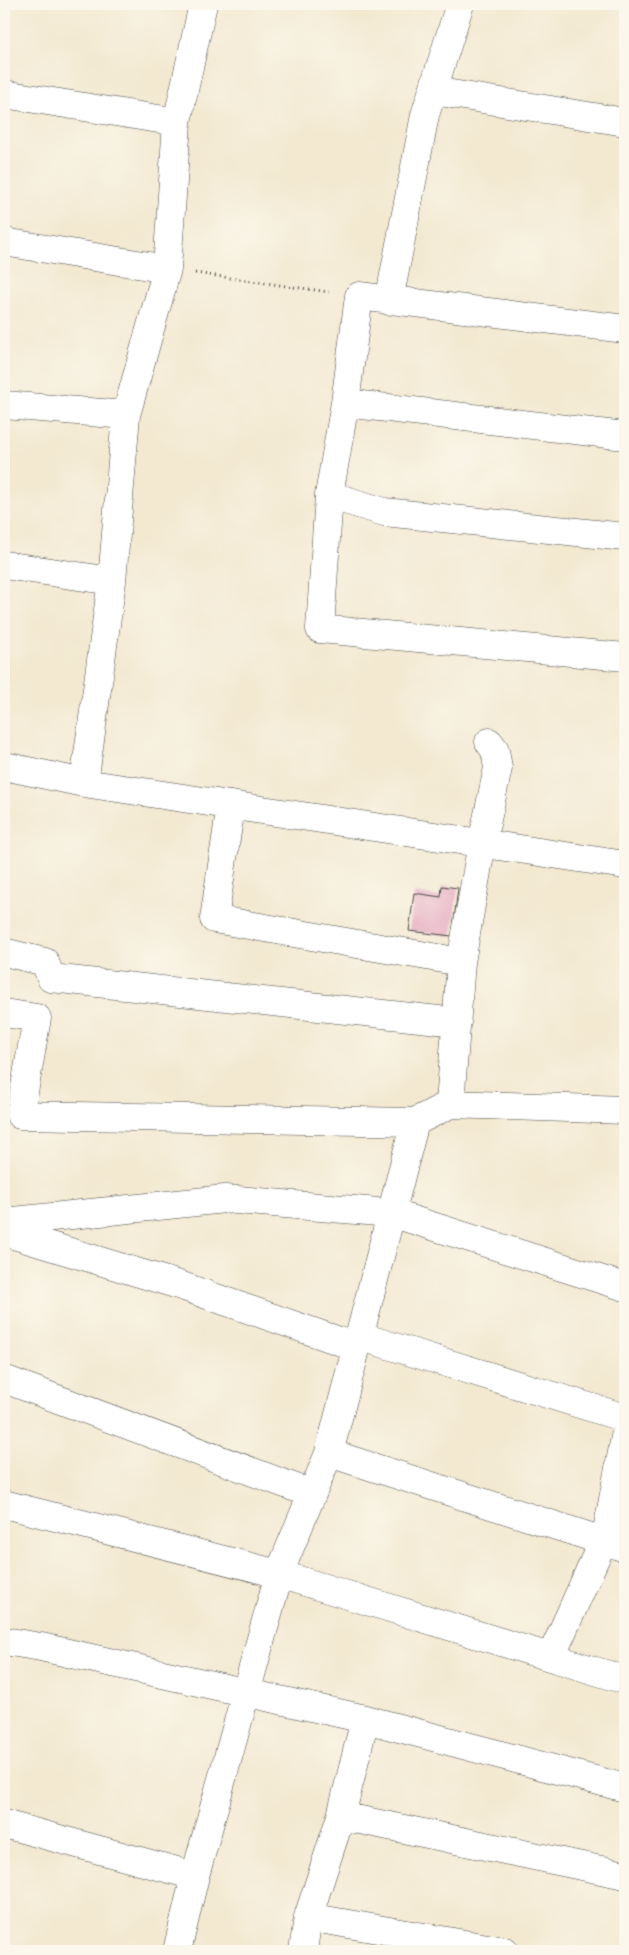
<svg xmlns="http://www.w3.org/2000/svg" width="629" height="1955" viewBox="0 0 629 1955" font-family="'Comic Neue',sans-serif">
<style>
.building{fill:#e4a9c0}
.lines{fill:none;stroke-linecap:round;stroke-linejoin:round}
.minor-casing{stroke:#494844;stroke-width:29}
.path{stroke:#494844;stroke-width:3;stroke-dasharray:1 4;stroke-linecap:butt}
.minor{stroke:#fff;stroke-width:28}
</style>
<rect width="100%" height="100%" fill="#fbf7ec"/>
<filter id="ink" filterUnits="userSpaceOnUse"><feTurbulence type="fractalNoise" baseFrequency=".02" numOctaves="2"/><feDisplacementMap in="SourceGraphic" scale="10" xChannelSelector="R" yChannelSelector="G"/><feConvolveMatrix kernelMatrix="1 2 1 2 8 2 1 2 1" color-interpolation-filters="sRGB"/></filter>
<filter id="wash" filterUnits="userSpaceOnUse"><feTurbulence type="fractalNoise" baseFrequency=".0096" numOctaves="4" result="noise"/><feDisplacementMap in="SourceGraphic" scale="20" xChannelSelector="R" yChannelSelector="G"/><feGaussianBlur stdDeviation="1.12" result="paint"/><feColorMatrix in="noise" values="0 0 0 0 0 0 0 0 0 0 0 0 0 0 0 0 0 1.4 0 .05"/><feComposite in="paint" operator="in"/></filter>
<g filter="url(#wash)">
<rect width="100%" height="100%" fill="#f3e9d1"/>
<g id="blocks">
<path class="building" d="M442,886l16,2 -6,48 -43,-5 5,-38 27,4z"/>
</g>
</g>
<g filter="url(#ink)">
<use href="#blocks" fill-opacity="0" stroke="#494844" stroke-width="1"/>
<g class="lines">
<g class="minor-casing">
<path id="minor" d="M433,91l192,31
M4,94l173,28
M4,242l163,27
M389,301l36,-186 35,-111
M345,403l14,-107 266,33
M4,405l122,10
M625,436l-280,-33 -16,92 -9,134 305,28
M329,495l55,17 241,25
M4,565l108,16
M4,766l80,17 541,82
M84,783l28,-202 14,-166 41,-146 10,-147 26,-118
M231,805l-17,114 247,43
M4,952l41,10 6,16 406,44
M4,1013l33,5 -17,97 395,7 35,-18 175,6
M450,1104l11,-142 21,-119 16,-75 -3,-18 -6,-8
M4,1222l221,-23 166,14 234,74
M4,1232l175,53 177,62
M359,1336l266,82
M4,1379l308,115
M329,1453l296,95
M4,1504l275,70 346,106
M4,1641l37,6 324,72 260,69
M551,1657l51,-114 3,-2 20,-104
M341,1816l284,59
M4,1824l191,52
M308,1917l197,34
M177,1951l18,-75 84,-302 50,-121 86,-331
M303,1951l5,-34 33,-101 24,-97"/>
</g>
<path class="path" d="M195,273l134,19"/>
<use href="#minor" class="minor"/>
</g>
</g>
<rect width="629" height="1955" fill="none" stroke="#fbf7ec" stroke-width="20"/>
</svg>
